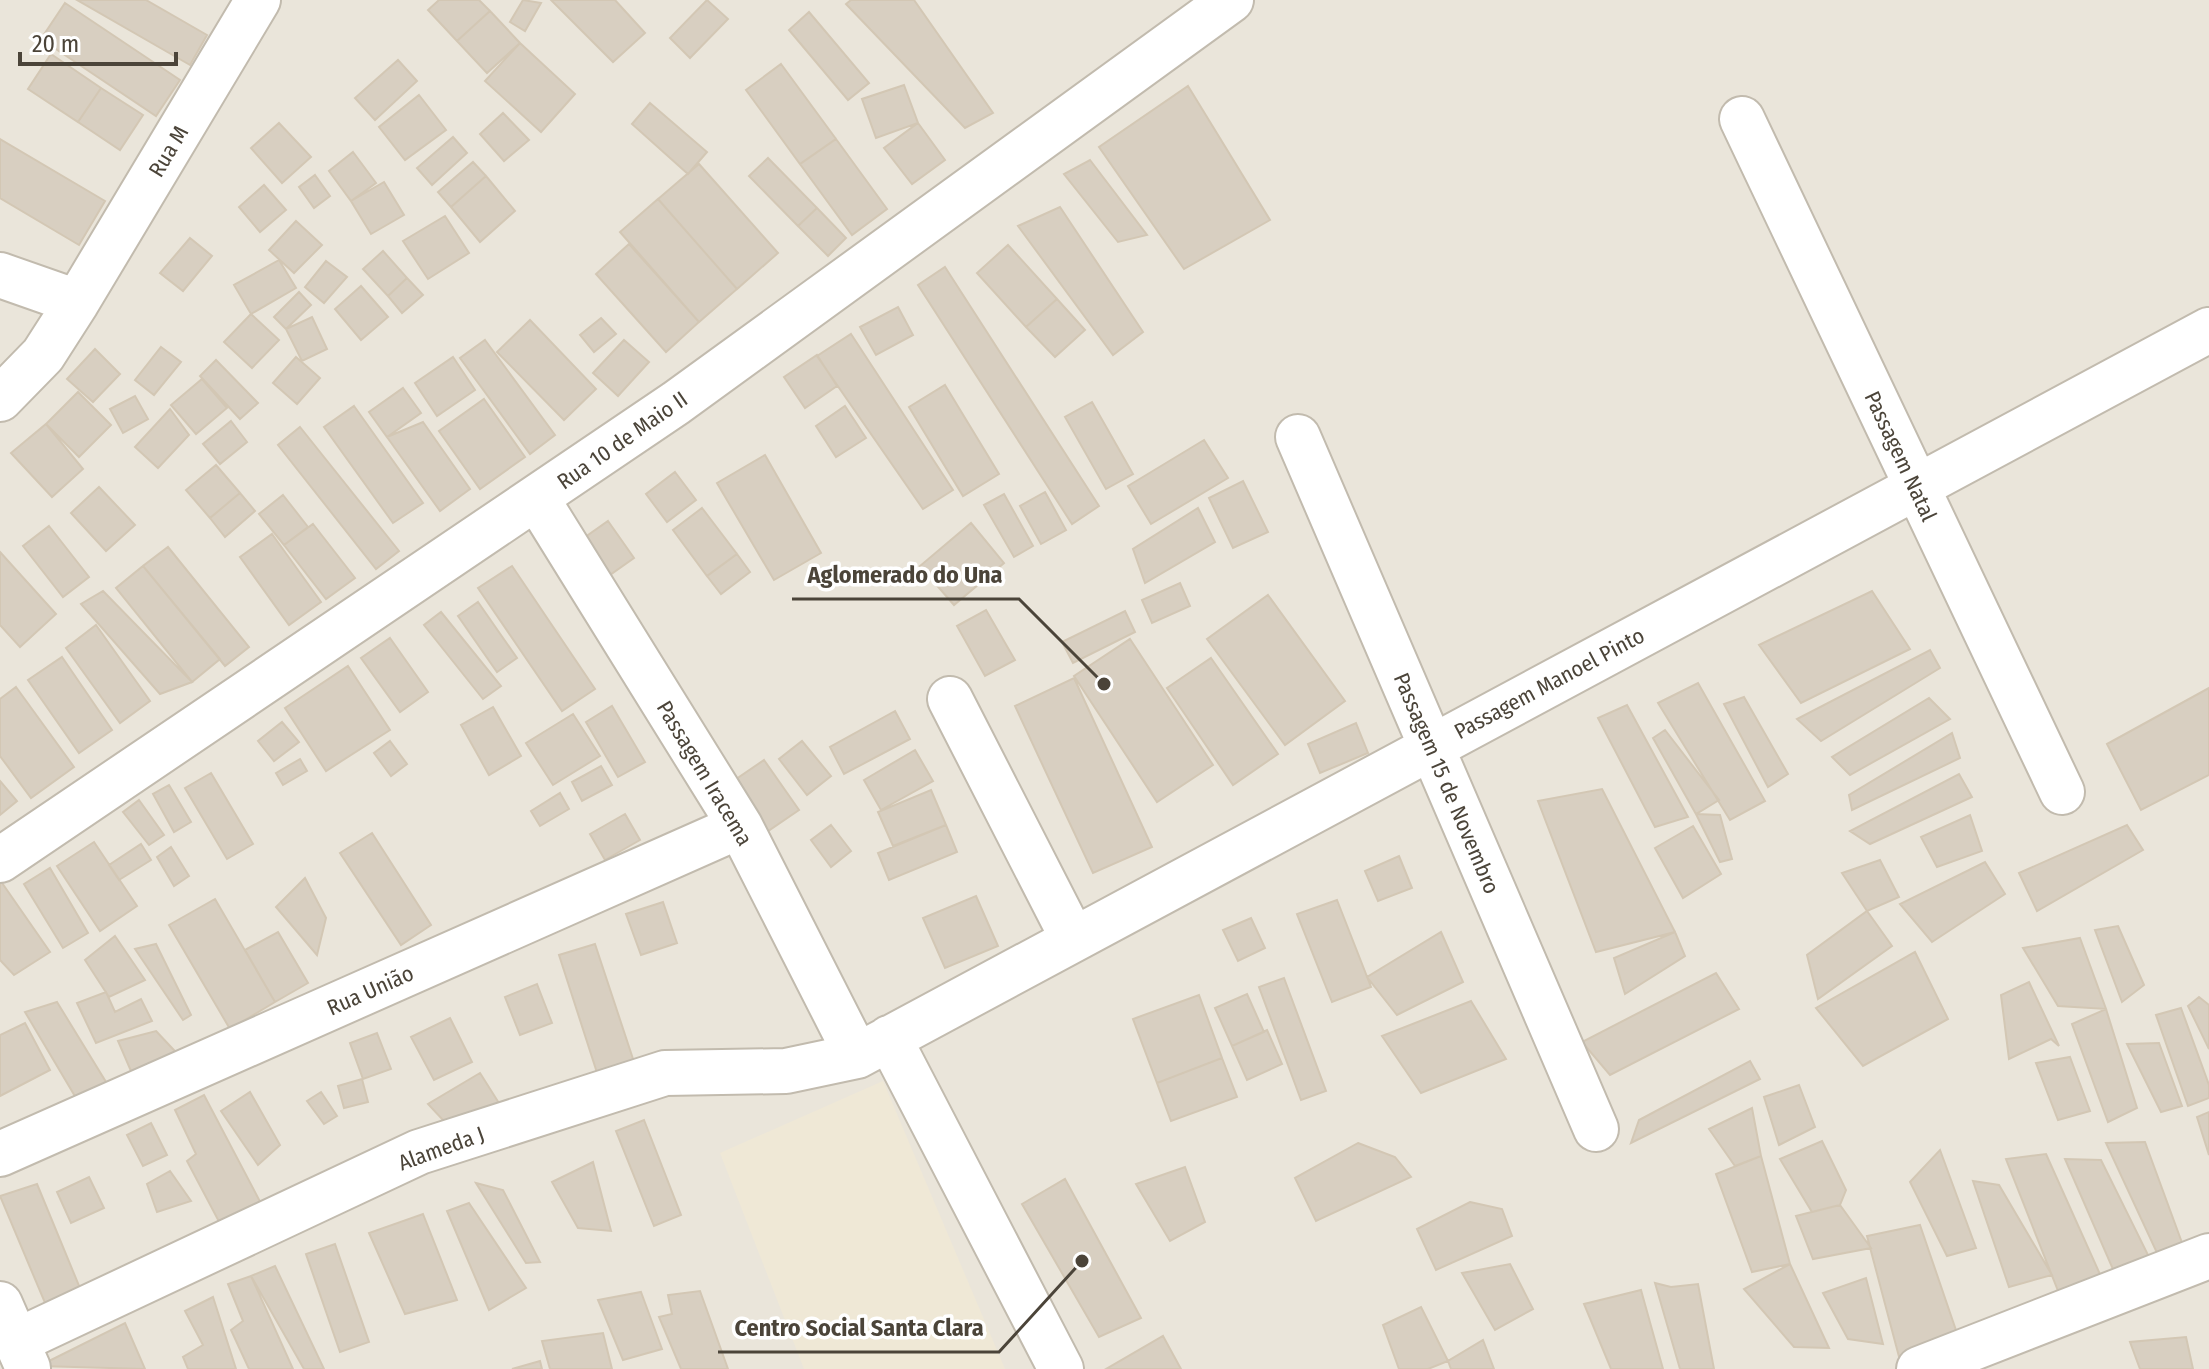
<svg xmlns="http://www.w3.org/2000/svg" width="2209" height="1369" viewBox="0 0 2209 1369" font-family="'Fira Sans Condensed',sans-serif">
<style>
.residential{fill:#eae5da}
.education{fill:#efe8d6}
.building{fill:#d8cfc1;stroke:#d3c7b4;stroke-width:2}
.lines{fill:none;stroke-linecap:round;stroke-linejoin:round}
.minor-casing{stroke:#c2bbae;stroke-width:48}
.minor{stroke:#fff;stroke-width:44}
.labels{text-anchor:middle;stroke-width:7;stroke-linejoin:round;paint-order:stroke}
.street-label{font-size:22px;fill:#4b4439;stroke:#fff}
.leader{fill:none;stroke:#4b4439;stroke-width:3}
.callout-dot{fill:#4b4439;stroke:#fff;stroke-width:3}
.callout-label{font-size:24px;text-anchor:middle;font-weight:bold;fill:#4b4439;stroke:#fff;stroke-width:7;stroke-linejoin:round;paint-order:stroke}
</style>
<rect width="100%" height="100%" fill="#f6f3ec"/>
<path class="residential" d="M0,0h2209v1369h-2209z"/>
<path class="education" d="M883,1081l122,288h-201l-84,-216z"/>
<path class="building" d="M77,0h69l61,35 -17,30z
M439,0h40l11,11 -33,30 -29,-31z
M523,0l18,3 -16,28 -15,-9z
M551,0h64l30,33 -32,29z
M707,0l21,19 -38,39 -20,-20z
M851,0h63l79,113 -28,15 -119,-124z
M65,3l115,77 -24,36 -115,-77z
M490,11l30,32 -33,30 -30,-32z
M809,12l60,71 -21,17 -59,-70z
M520,43l55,51 -34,38 -56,-51z
M51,54l50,34 -23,34 -50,-33z
M398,60l19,21 -42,39 -20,-22z
M781,64l55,75 -36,25 -54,-74z
M904,85l14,38 -42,15 -14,-39z
M1188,86l82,134 -86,49 -85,-122z
M101,88l42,27 -23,35 -42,-28z
M419,95l27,35 -41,30 -26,-33z
M650,103l57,49 -19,22 -56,-50z
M503,113l26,27 -25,21 -24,-27z
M279,123l32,34 -29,26 -31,-35z
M918,123l27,37 -33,24 -28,-36z
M453,137l14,16 -35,32 -15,-17z
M0,139l105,62 -26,44 -79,-47z
M836,139l51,70 -35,26 -52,-71z
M353,152l23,31 -25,18 -22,-30z
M768,158l49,50 -19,18 -49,-50z
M1090,160l57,75 -29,7 -54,-68z
M473,162l13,14 -35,31 -13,-15z
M699,164l79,89 -41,36 -79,-90z
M315,175l15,21 -16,12 -15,-21z
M486,176l29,35 -35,31 -29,-35z
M384,182l20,33 -33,19 -20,-33z
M264,185l22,25 -26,22 -21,-25z
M658,199l79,90 -38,33 -79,-90z
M1060,207l83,125 -30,23 -95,-129z
M817,208l29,30 -18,18 -30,-30z
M445,216l24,37 -41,26 -25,-38z
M296,221l26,24 -28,28 -25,-23z
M190,238l22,18 -29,35 -23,-18z
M629,244l70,78 -33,30 -70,-78z
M1008,245l49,54 -31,28 -49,-54z
M383,251l24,27 -19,18 -25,-27z
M279,260l17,28 -45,26 -17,-29z
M326,261l21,16 -23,26 -19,-16z
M945,267l154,239 -27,18 -154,-239z
M407,278l16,17 -21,18 -14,-17z
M361,286l27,31 -27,23 -26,-31z
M299,292l12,13 -25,24 -12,-12z
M1057,299l28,31 -30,27 -29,-30z
M898,307l15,28 -37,20 -16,-28z
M251,314l28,26 -27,28 -28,-26z
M312,317l15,32 -25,12 -16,-32z
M601,318l15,16 -22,18 -14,-17z
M530,320l66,69 -32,31 -67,-68z
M851,334l102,156 -30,19 -106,-153z
M485,340l70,95 -25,19 -70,-96z
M624,340l25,22 -31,34 -25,-23z
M161,347l20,15 -27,33 -19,-15z
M95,349l25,25 -27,28 -26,-23z
M817,355l20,31 -32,22 -21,-31z
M296,357l24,21 -23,26 -24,-21z
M453,357l22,33 -38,26 -22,-33z
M216,360l42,43 -18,16 -40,-43z
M202,379l25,29 -31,26 -25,-29z
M945,385l54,89 -36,22 -54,-89z
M403,388l18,25 -34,24 -18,-25z
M78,392l33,33 -32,32 -33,-33z
M135,396l13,23 -25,14 -13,-24z
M484,399l41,58 -45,32 -41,-58z
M1092,402l41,72 -27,15 -41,-72z
M354,406l69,97 -30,20 -69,-96z
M845,406l21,32 -30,19 -20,-31z
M170,409l19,26 -31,33 -23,-21z
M231,421l16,21 -27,22 -17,-20z
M423,422l47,67 -30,22 -53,-74z
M46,424l37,45 -31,28 -41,-44z
M300,427l99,124 -23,18 -98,-124z
M1204,440l24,38 -77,46 -23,-38z
M765,455l56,98 -47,27 -57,-97z
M216,465l24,28 -30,25 -24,-28z
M675,472l21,28 -29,22 -21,-28z
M1243,481l25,51 -35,16 -24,-50z
M99,487l36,38 -29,26 -35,-38z
M1045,492l21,38 -25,14 -21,-38z
M240,493l15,18 -30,26 -15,-19z
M1004,494l29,52 -19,11 -30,-52z
M283,495l25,32 -24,18 -25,-31z
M702,508l35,46 -30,22 -34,-46z
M1198,508l17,34 -70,41 -12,-34z
M608,521l26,37 -27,19 -26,-37z
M971,523l33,40 -50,42 -34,-39z
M313,524l42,54 -29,21 -42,-54z
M49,526l40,51 -26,20 -40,-51z
M272,534l49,68 -32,23 -49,-68z
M168,547l81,100 -24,19 -82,-100z
M0,552l56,62 -36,33 -20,-22z
M737,554l13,18 -29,22 -14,-18z
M143,566l77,93 -28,23 -76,-94z
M512,566l83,123 -33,22 -84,-123z
M1180,583l10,23 -38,17 -10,-23z
M103,591l89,91 -32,12 -79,-90z
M1872,591l38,58 -109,54 -42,-58z
M1268,595l77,106 -60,44 -78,-106z
M478,602l39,56 -20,14 -39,-56z
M986,610l29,50 -30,16 -28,-50z
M1125,611l10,21 -62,31 -11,-21z
M441,612l60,74 -18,13 -59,-74z
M96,625l54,76 -30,22 -54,-75z
M390,638l38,54 -28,20 -39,-54z
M1130,639l83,126 -56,37 -83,-126z
M1930,650l10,18 -119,73 -24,-22z
M62,657l50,73 -33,23 -51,-73z
M1211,658l67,96 -45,31 -66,-97z
M348,666l42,64 -64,41 -41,-63z
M1074,678l78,169 -59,26 -78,-167z
M1698,683l67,118 -35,19 -72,-117z
M16,687l58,80 -43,31 -31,-42v-57z
M2209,688v87l-68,35 -34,-66z
M1744,697l44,77 -20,13 -44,-83z
M1929,698l21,21 -100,56 -18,-18z
M1627,705l61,112 -33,10 -57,-109z
M612,706l33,56 -27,15 -32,-55z
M493,707l28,49 -32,19 -28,-50z
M895,711l15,28 -66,35 -14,-27z
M573,714l27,42 -47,29 -27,-42z
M282,722l17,20 -25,19 -16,-20z
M1356,723l12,30 -48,20 -12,-29z
M1665,730l54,70 -23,14 -43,-76z
M1952,733l8,25 -108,52 -3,-15z
M390,741l17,23 -16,12 -17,-23z
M802,741l29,35 -24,19 -28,-36z
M915,750l18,31 -52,29 -17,-30z
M300,759l7,12 -24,14 -7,-12z
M764,760l35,50 -41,28 -35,-50z
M601,766l11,19 -30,16 -10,-19z
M211,773l42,71 -26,15 -42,-71z
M1959,774l13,23 -102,47 -20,-13z
M0,781l17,20 -17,14z
M169,785l22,37 -17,10 -21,-38z
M1602,789l73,143 -79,20 -58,-151z
M931,790l15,35 -53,21 -15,-34z
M560,793l9,16 -29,17 -9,-15z
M139,800l25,35 -15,10 -26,-33z
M625,814l15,26 -35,20 -15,-26z
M1696,814l24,1 12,44 -12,3z
M1970,815l12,36 -45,16 -16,-30z
M831,825l20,26 -20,16 -20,-27z
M946,825l11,27 -68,28 -11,-27z
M2127,825l16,25 -106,61 -18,-38z
M1693,826l28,48 -38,24 -28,-50z
M372,833l59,92 -30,20 -61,-92z
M94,842l43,64 -37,25 -43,-65z
M141,844l10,16 -32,20 -10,-15z
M171,847l18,29 -15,10 -17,-29z
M1399,856l13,32 -34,13 -13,-30z
M1880,860l19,37 -32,14 -25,-38z
M1985,862l20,32 -73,48 -32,-38z
M50,868l38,65 -25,15 -39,-64z
M305,878l21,40 -9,37 -41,-48z
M0,880l50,72 -36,23 -14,-15z
M976,896l22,50 -53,22 -22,-50z
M215,899l60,103 -45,27 -61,-104z
M1337,900l34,87 -39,15 -35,-88z
M663,902l14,41 -36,12 -15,-41z
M1867,911l25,35 -74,53 -11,-44z
M1251,918l14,30 -27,13 -15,-31z
M2118,926l26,59 -22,17 -27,-72z
M278,932l30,51 -33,19 -30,-52z
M1441,932l22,50 -66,33 -30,-38z
M1675,932l10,24 -60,38 -11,-36z
M115,936l30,44 -36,17 -24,-37z
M2080,938l26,71 -48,-3 -35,-58z
M156,944l35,71 -8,5 -48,-71z
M595,944l43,130 -37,11 -42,-130z
M1915,952l33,67 -85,47 -47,-58z
M1716,973l23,36 -129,66 -28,-33z
M1284,978l42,113 -25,9 -42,-113z
M2029,982l30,64 -8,-7 -42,20 -8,-64z
M537,984l15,39 -32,12 -15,-38z
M106,992l9,20 26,-13 11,22 -56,22 -19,-40z
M1247,994l17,38 -32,14 -17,-38z
M1199,995l23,63 -65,25 -24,-64z
M2199,997l10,8v44l-21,-43z
M1471,1001l35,58 -85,34 -39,-57z
M57,1002l49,80 -24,26 -57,-96z
M2181,1008l28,77v13l-21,8 -32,-91z
M2106,1009l31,99 -29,14 -36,-98z
M450,1018l22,44 -38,18 -23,-43z
M25,1023l25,47 -50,26v-61z
M1267,1030l15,34 -35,16 -15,-34z
M156,1031l31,33 -53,14 -16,-37z
M377,1033l14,36 -28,10 -13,-36z
M2159,1043l23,63 -21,6 -34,-68z
M2070,1057l20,54 -32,9 -22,-57z
M1222,1058l15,39 -66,24 -14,-38z
M1750,1061l10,18 -129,64 8,-23z
M480,1073l24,38 -47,24 -29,-31z
M362,1079l6,23 -24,6 -6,-22z
M1799,1085l16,42 -36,18 -15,-48z
M250,1092l30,53 -22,20 -37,-54z
M321,1092l16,24 -13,8 -17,-23z
M204,1095l62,118 -41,20 -38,-72 9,-7 -21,-44z
M1752,1108l9,48 -26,10 -26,-37z
M2209,1112v43l-12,-38z
M644,1120l37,95 -27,11 -38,-95z
M151,1123l16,32 -24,11 -16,-31z
M1822,1141l24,49 -6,15 -28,7 -32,-53z
M2145,1142l40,109 -21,17 -58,-125z
M1358,1143l37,14 16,20 -95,44 -21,-43z
M1940,1150l36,98 -29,8 -37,-74z
M2046,1154l57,127 -41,20 -56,-142z
M1761,1156l29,108 -38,8 -36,-98z
M2065,1159l36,1 51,103 -33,20z
M593,1162l18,69 -33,-3 -26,-46z
M1185,1167l20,55 -35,19 -34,-57z
M170,1171l21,30 -34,11 -10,-28z
M89,1177l15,31 -33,15 -14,-31z
M1065,1179l76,139 -42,19 -77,-133z
M1973,1181l26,4 53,90 -43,12z
M476,1183l27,7 37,72 -14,1z
M37,1184l45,109 -34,17 -48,-114z
M1470,1202l32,7 10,27 -76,34 -19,-41z
M469,1203l57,85 -37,22 -42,-99z
M1840,1205l31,43 -58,11 -17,-43z
M423,1214l34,86 -52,14 -36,-81z
M1920,1225l39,114 -57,29 -35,-132z
M335,1244l34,98 -29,10 -34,-98z
M1510,1264l23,45 -38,21 -33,-57z
M1790,1264l39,84 -35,-1 -50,-58z
M275,1266l49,103h-20l-53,-93z
M251,1276l42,93h-44l-18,-39 12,-9 -15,-37z
M1866,1278l17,66 -35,-5 -25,-46z
M1655,1283l16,4 27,-3 16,85h-34z
M1641,1290l22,79h-52l-27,-65z
M700,1291l28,78h-47l-22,-52 13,-3 -4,-19z
M641,1292l21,57 -39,11 -25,-60z
M213,1297l23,72h-48l-5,-12 20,-12 -18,-34z
M1421,1307l27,54 -20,8h-29l-16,-44z
M125,1323l20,46 -106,-3z
M603,1333l9,36h-62l-8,-28z
M1163,1336l18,33h-75z
M2186,1337l7,32h-53l-10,-27z
M1483,1340l11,29h-43l-3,-8z
M540,1361l2,8h-30z"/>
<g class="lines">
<g class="minor-casing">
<path id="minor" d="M1742,119l320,673
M0,275l77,27
M0,399l43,-44 34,-53 181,-302
M1298,437l298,692
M537,499l203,327 117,230
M950,699l123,240
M0,860l676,-457 555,-403
M889,1038l172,331
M0,1154l740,-328
M0,1304l28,64
M17,1341l402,-189 246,-79 121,-2 71,-15 1352,-726
M1919,1369l290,-113"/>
</g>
<use href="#minor" class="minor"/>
</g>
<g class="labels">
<g class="street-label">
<text transform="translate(168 151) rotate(-59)" y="8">Rua M</text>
<text transform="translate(622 440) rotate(-35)" y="8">Rua 10 de Maio II</text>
<text transform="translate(1901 456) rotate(65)" y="8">Passagem Natal</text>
<text transform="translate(1549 683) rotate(-28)" y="8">Passagem Manoel Pinto</text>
<text transform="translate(705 773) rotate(59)" y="8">Passagem Iracema</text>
<text transform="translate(1447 783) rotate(67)" y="8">Passagem 15 de Novembro</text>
<text transform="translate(370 990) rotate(-24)" y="8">Rua União</text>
<text transform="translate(441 1148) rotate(-20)" y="8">Alameda J</text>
</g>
</g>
<path class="leader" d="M1104 684L1019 599H792M1082 1261L999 1352H718"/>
<g class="callout-dot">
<circle cx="1104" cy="684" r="8"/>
<circle cx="1082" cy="1261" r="8"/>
</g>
<g class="callout-label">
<text x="905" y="583">Aglomerado do Una</text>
<text x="859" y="1336">Centro Social Santa Clara</text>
</g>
<path d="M20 52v12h156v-12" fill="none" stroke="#4b4439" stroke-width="4"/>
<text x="32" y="52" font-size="24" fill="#4b4439" stroke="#ffffff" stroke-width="6" paint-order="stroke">20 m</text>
</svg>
